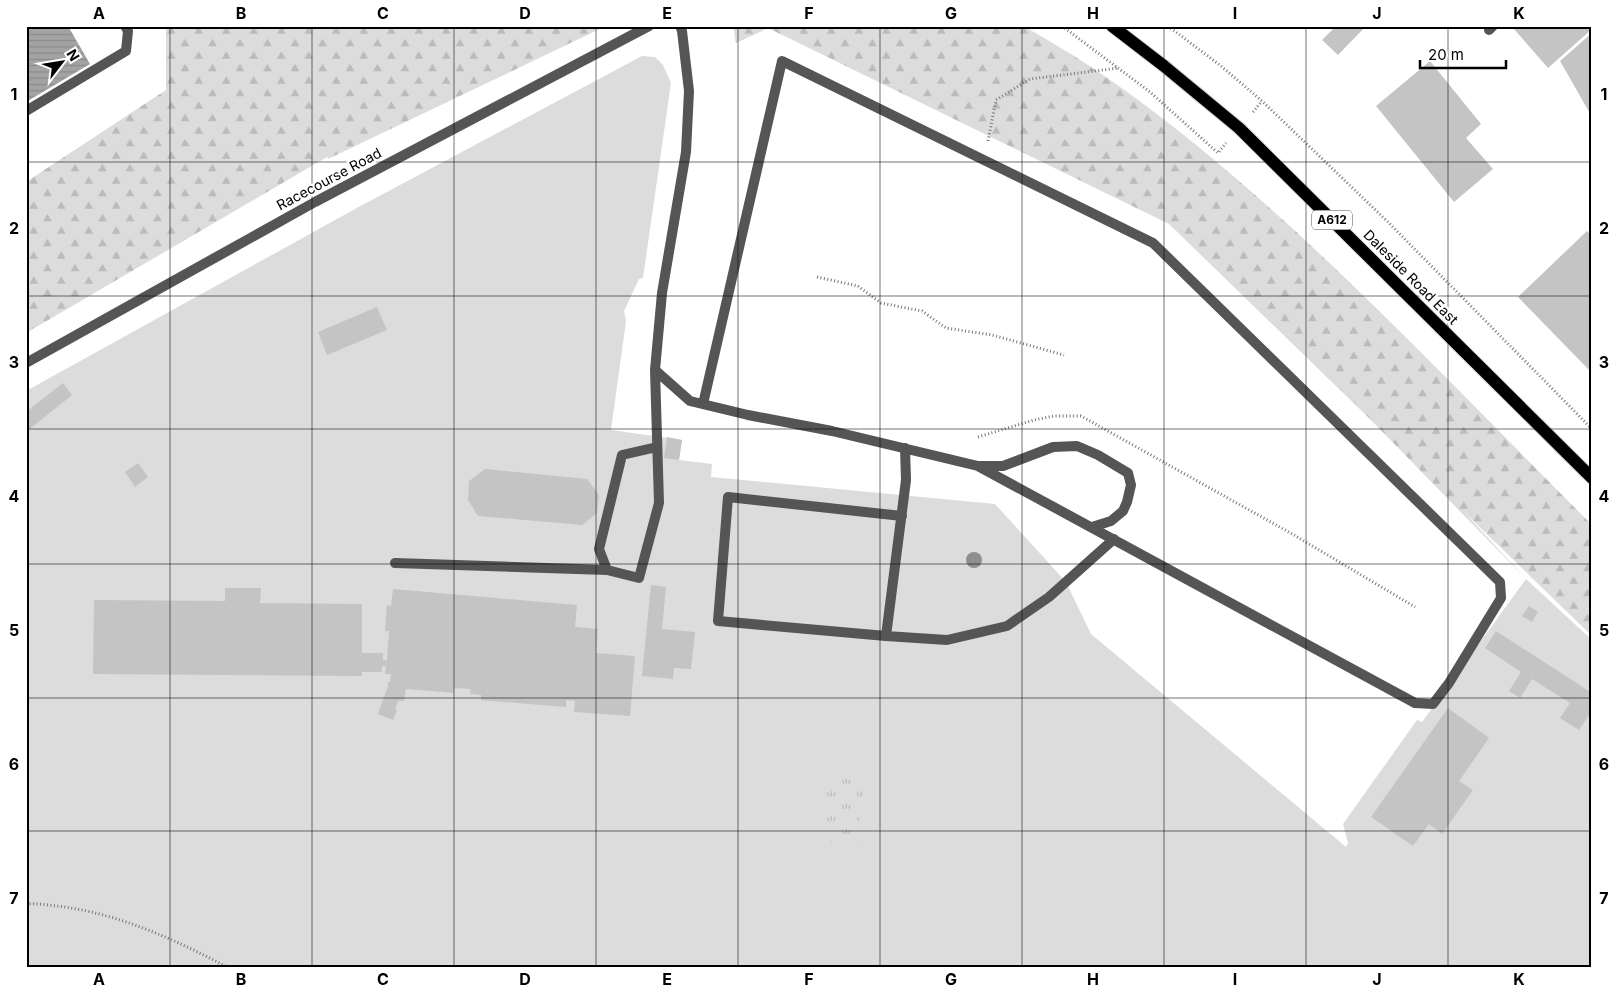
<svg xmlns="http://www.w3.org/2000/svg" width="1618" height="993" viewBox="0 0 1618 993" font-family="Inter,sans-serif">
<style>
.grass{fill:#dcdcdc}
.forest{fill:url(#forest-firs)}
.park{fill:url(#park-tufts)}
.water{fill:url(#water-rules)}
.building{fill:#c4c4c4}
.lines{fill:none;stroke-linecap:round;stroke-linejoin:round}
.primary-casing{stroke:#dbdbdb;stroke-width:14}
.path{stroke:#777;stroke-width:3;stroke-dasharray:1 2.5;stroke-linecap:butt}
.lane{stroke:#555;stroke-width:10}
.street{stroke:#555;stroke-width:10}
.primary{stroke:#000;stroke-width:12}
.tree{fill:#8f8f8f}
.grid{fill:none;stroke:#000;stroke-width:1;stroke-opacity:0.55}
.labels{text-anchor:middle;stroke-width:5;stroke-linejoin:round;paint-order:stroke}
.shield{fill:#fff;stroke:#4c4c4c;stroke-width:1}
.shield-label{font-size:12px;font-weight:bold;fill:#000}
.street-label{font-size:14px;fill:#000;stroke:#fff}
.neatline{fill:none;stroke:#000;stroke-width:2}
.grid-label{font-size:16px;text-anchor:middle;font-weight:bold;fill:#000}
</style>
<defs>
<pattern id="forest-firs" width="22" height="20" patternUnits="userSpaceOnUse" patternTransform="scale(1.25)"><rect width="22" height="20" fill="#dcdcdc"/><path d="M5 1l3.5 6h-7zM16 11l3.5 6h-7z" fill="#bbb"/></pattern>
<pattern id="park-tufts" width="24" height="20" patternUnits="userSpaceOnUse" patternTransform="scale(1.25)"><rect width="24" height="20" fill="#dcdcdc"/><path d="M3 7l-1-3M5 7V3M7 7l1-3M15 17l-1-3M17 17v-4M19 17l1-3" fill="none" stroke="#bbb"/></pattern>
<pattern id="water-rules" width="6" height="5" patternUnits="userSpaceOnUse" patternTransform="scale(1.25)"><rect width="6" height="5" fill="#a3a3a3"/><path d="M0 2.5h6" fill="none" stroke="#8b8b8b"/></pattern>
</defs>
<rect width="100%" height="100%" fill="#fff"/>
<path class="grass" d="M642,56l13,1 8,8 8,18 -28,195 -4,1 -15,32 2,10 -15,109 71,10 -3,20 33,4 -1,13 284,27 71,78 25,52 255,213 2,-4 -5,-19 74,-104 5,2 104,-143 66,61v327h-1566v-576l329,-182z"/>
<path class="forest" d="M166,26h440l-278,133 -1,-2 -301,176v-151l140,-92z
M733,26h290c99,54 185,126 268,201 104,96 201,198 301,298v111l-128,-124 62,67 -157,-161 -200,-194 -401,-196 -32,15z"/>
<path class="park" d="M827,777l38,2 -8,66 -34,-4v-18z"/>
<path class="water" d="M26,26h42l22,38 -64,38z"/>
<path class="building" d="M1336,26h30l-28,29 -16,-15z
M1518,26h74v3l-44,39 -34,-39z
M1592,33v84l-32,-56z
M1430,61l51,63 -15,14 27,31 -39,33 -78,-96z
M1587,231l5,5v137l-74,-76z
M377,307l10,23 -60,25 -9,-23z
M63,383l9,12 -46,37v-20z
M667,437l15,3 -3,20 -15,-2z
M138,463l10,14 -13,10 -10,-15z
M485,469l102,10 12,16 -2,18 -15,12 -104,-9 -10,-16 1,-19z
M651,585l15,2 -4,42 33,3 -4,37 -17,-1 -1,11 -31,-3z
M225,588h36l-1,15 102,1v49h21v7h4l2,-29h-4l2,-26 4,1 2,-17 184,16 -2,22 23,2 -2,24 39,3 -5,60 -56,-4 1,-11 -9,-1v7l-85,-7v-5l-11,-1 1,-5 -17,-1v5l-48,-4 -2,12h-6l-3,8 2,1 -4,10 -15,-6 10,-28v-4h2l1,-8h-6l1,-8h-4v6h-20v4l-269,-2 1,-74 131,1z
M1529,606l9,6 -6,10 -10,-6z
M1496,631l96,62v24l-3,-2 -10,15 -19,-12 10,-15 -38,-24 -12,19 -11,-7 12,-19 -36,-24z
M1448,708l41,30 -30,43 14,9 -31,44 -13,-10 -16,22 -42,-29z"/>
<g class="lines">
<g class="primary-casing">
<path id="primary" d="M1112,26l52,40 75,62 353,350"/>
</g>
<path class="path" d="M1062,26l88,66 68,61 8,-10
M1168,26l53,40 41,35 127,122 203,206
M1253,112l9,-11
M988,141l8,-41 34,-21 89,-11
M817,277l41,9 23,17 41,8 24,17 46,7 72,20
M978,437l56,-17 20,-4h27l213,119 121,72
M26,904c11,-1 21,1 31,2 60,7 117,33 170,61"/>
<path class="lane" d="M680,26l2,5 7,60 -3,61 -24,141 -7,77 35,31 58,14 84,16 146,35h25l50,-19 24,-1 21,9 30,18 3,12 -4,17 -4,9 -12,10 -19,6
M1489,30l4,-4
M26,111l100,-60 2,-20 -3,-5
M655,370l4,133 -20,75 -32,-8 -8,-21 23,-94 35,-8
M703,404l79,-343 371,182 347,339 1,16 -52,85 -16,21 -18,-1 -437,-237
M905,448l1,32 -20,156 61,4 60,-14 42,-29 65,-58
M395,563l212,7
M886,636l-168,-15 10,-124 174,19"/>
<path class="street" d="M26,363l289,-161 334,-176"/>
<use href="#primary" class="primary"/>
</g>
<circle class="tree" cx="974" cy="560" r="8"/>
<path class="grid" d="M170,26v941M312,26v941M454,26v941M596,26v941M738,26v941M880,26v941M1022,26v941M1164,26v941M1306,26v941M1448,26v941M26,162h1566M26,296h1566M26,429h1566M26,564h1566M26,698h1566M26,831h1566"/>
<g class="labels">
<rect class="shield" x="1312" y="210.5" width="40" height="19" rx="4"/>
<g class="shield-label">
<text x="1332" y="224">A612</text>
</g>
<g class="street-label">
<text transform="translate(329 179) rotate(-28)" y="5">Racecourse Road</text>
<text transform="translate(1411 277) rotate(45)" y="5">Daleside Road East</text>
</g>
</g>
<rect width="1618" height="993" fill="none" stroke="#ffffff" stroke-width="55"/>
<g transform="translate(62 62) rotate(59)" stroke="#ffffff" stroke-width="4" paint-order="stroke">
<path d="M0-4L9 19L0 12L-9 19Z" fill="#000000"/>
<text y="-8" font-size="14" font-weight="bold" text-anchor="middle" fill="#000000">N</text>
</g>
<path d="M1420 60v8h86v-8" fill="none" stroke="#000000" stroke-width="2.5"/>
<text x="1428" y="60" font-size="15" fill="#000000" stroke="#ffffff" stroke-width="4" paint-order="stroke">20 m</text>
<rect x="28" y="28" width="1562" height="938" class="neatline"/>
<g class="grid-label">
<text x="99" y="19">A</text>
<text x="241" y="19">B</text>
<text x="383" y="19">C</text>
<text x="525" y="19">D</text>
<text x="667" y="19">E</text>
<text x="809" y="19">F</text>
<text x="951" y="19">G</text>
<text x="1093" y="19">H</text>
<text x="1235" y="19">I</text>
<text x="1377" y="19">J</text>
<text x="1519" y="19">K</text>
<text x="14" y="100">1</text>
<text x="1604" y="100">1</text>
<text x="14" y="234">2</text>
<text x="1604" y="234">2</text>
<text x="14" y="368">3</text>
<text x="1604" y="368">3</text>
<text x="14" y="502">4</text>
<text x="1604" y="502">4</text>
<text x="14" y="636">5</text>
<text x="1604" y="636">5</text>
<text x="14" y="770">6</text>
<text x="1604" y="770">6</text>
<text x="14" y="904">7</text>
<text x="1604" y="904">7</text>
<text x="99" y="985">A</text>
<text x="241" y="985">B</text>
<text x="383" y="985">C</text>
<text x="525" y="985">D</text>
<text x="667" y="985">E</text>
<text x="809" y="985">F</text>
<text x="951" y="985">G</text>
<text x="1093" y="985">H</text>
<text x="1235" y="985">I</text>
<text x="1377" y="985">J</text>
<text x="1519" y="985">K</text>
</g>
</svg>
